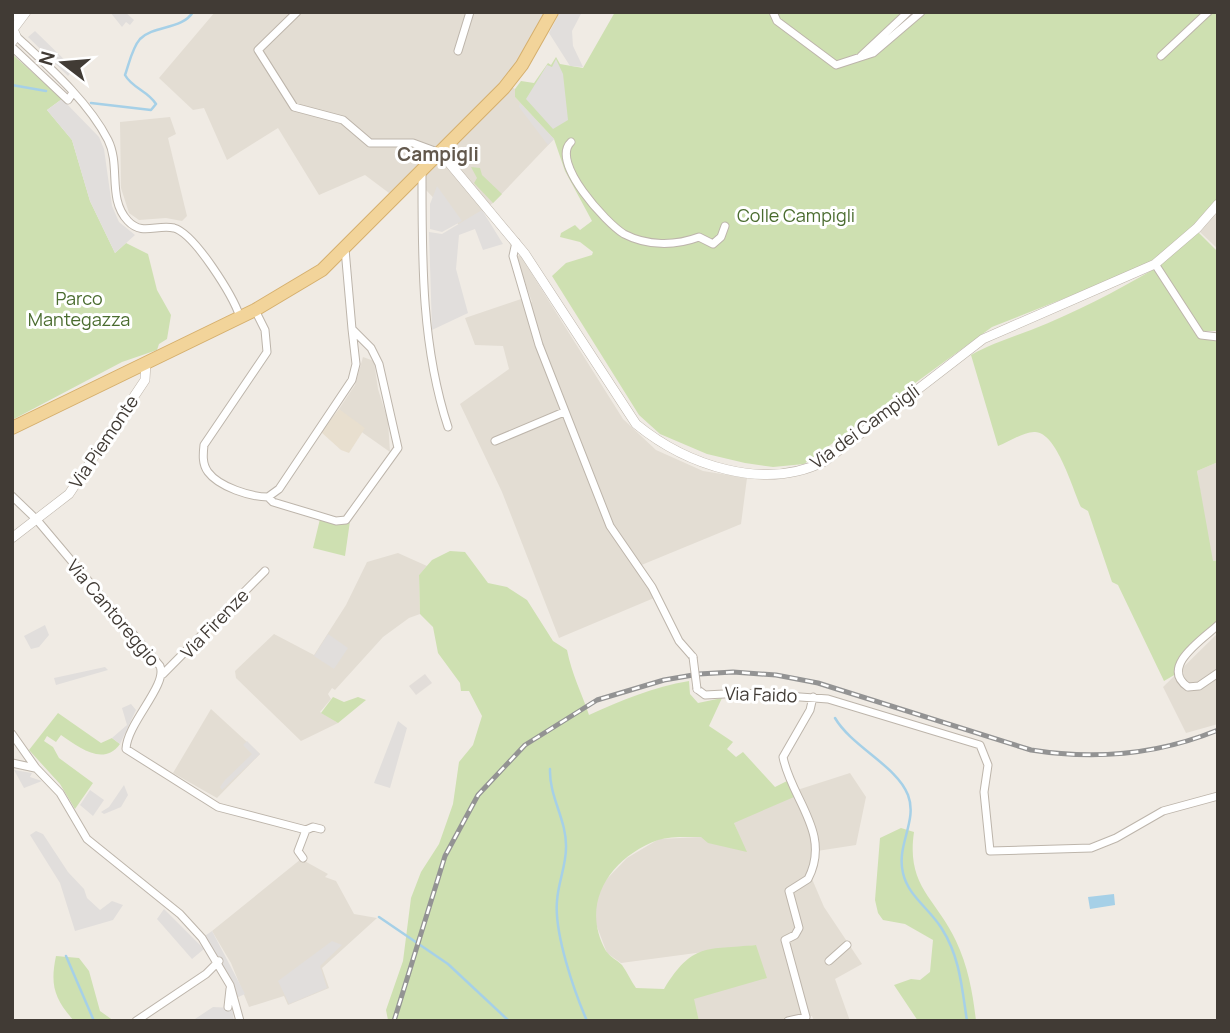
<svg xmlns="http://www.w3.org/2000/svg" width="1230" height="1033" viewBox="0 0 1230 1033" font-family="Manrope,sans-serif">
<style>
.residential{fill:#e3ddd3}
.industrial{fill:#e2ddd9}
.education{fill:#e8dfcf}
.green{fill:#cee0b1}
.parking{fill:#e1dedc}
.water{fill:#a6d0e7}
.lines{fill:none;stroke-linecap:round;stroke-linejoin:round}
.stream{stroke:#a6d0e7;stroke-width:2.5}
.minor-casing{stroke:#bdb5ab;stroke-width:9}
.tertiary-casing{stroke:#bdb5ab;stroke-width:10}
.primary-casing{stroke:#d5af6d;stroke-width:14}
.minor{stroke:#fff;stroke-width:7}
.tertiary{stroke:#fff;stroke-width:9}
.primary{stroke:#f2d49a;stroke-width:12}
.rail-casing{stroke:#939393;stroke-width:5}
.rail{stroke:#fff;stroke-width:2.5;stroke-dasharray:8;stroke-linecap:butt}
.minor-bridge-casing{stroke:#bdb5ab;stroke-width:9;stroke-linecap:butt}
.minor-bridge{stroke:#fff;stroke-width:7}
.labels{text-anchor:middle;stroke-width:6;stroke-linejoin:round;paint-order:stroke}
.park-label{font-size:18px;fill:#4a6c2f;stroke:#fff}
.street-label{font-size:18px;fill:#413b35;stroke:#fff}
.neighbourhood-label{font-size:19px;font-weight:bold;fill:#63594d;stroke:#fff}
</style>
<rect width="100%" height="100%" fill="#f0ebe4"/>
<path class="residential" d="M215,12h332l-22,40 -23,30 13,7v8l39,42 -61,64 -33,23 -50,-53 -21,20 -24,-18 -46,20 -41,-67 -51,32 -23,-52 -11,2 -34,-32z
M170,117l6,17 -8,4 19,78 -5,5 -16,-3 -27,2 -10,-7 -8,-25 -1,-66z
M1218,211v38l-18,-17z
M520,255l103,164 33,31 47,21 44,7 -6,46 -102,42 15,32 -95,40 -57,-146 -42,-88 49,-35 -6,-23 -28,-1 -10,-27 56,-19 4,6 7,-3 -16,-45z
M363,357l11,4 4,28 10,32 2,31 -27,-19 -24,-24 16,-24z
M1218,462v97l-7,3 -14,-91z
M398,553l29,13 -8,9 1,39 -11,4 -26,19 -48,53 -3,-2 -4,6 3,5 -11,13 18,11 -37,18 -65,-63 -1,-7 39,-37 40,21 32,-50 21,-43z
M1218,633v91l-32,9 -23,-46z
M211,709l49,45 -43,44 -44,-25z
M850,773l16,24 -10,48 -39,6 -5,28 12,28 38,57 -27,15 15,42h-36l-2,-5 -29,5h-84l-6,-22 63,-54 -135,18 -14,-10 -11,-29v-28l8,-14 23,-24 32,-19 42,-2 44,13 -13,-32 59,-26z
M301,859l27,15 -3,3 11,4 18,33 23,4 -55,50 7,20 -41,17 -4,-9 -35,11 -18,-44 -19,-32z"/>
<path class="industrial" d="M425,674l7,9 -16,12 -7,-9z"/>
<path class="education" d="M339,409l26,19 -16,25 -8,-3 -20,-18z"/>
<path class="green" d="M615,12h603v188l-22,26 -45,38 -159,63 -188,137 -31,3 -28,-4 -38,-9 -47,-20 -21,-19 -87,-139 14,-13 26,-8 1,-3 -13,-10 -20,-5 1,-4 14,-8 5,5 12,-9 -27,-50 -11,-32 -39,-42v-8l6,-8 13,2 14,-20 3,2 5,-8 4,7 23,4z
M12,54l50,45 -15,11 25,30 18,61 25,52 11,-10 22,11 9,36 14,25 -4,24 -8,5 -2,6 -35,12 -110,58z
M471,167l9,1 2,7 20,19 -9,9 -19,-20 3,-5z
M1198,232l20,20v79h-17l-44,-65z
M1154,269l47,70 17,2v121l-21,9 16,90 5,-1v64l-38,36 -4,14 -12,7 -46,-96 -6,-3 -24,-71 -7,-4c-8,-17 -25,-77 -47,-75 -11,0 -25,10 -36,14l-27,-91c20,-11 39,-17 60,-25 43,-17 84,-38 123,-61z
M320,519l30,2 -5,35 -32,-8z
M450,551l15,1 23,31 19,4 20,13 26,41 14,9c5,25 14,41 22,65 33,-15 64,-28 100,-34l1,13 8,9 24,-5 -13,28 24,16 -6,7 9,8 7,-5 32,35 12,-6 7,16 -60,26 13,29 -39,-9 -7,-6c-13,0 -31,-1 -43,3 -47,17 -79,63 -52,111 4,6 11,9 16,14 5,7 9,16 14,23l28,1c29,-47 42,-39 92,-44l11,33 -73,21 5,22 -311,-1 -2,-10 17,-49 8,-63 10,-26 18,-28 14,-40 6,-42 14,-17 9,-29 -13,-25h-8l-1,-8 -22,-30 -5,-26 -13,-13 -1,-39 13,-15z
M333,697l11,5 14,-5 8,3 -28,23 -17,-10z
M58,713l43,30 11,-5 8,6c-17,23 -41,3 -59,-9l-5,7 -9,-6 -3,5 9,6 6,11 34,25 -18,26 -15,-25 -31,-34z
M901,828l13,4c-8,55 22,66 42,109 12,25 17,53 20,80h-58l-24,-36 17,-6 9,1 10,-8 3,-32 -28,-16 -22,-4 -5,-7 -3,-13 5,-62z
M56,956l23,2 10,13 11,40 14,10h-40c-20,-23 -24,-36 -18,-65z"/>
<path class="parking" d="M110,12h15l9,8 -4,5 -4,-3 -4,5z
M560,12h22l-10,19 1,15 10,21 -13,-1 -21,-33z
M35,31l39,38 -6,7 -40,-39z
M556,59l7,15 5,46 -15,9 -27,-30 21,-34 5,2z
M62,99l37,38 5,12 8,57 7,16 16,13 -20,18 -25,-52 -18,-61 -25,-30z
M520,103l34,36 -6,6 -29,-38z
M437,186l25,35 -20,11 -12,-3v-25z
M482,210l21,34 -20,6 -8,-21 -16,6 -3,34 12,44 -36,17 -3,-98 13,2z
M45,625l4,10 -10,12 -8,2 -7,-13z
M328,634l20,14 -14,21 -20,-13z
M105,667l3,3 -52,15 -2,-7z
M131,704l5,6 -16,34 -8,-6 15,-13 -5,-17z
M398,721l9,7 -17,60 -16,-5z
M247,741l13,13 -38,36 -2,-3 5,-7 27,-26 -9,-9z
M14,770l18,3 -2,4 12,4 -18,7z
M124,785l4,10 -7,12 -17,7 -3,-2 8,-5z
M90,790l14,10 -11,16 -13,-11z
M36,831l7,3 25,38 16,17 3,9 13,12 12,-9 11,4 -10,15 -38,11 -15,-48 -30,-48z
M164,909l40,40 -12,10 -35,-40z
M212,931l33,63 -11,5 -32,-61z
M332,941l10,4 -22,21 7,22 -38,16 -11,-23z
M213,1007l19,1 2,13h-42z"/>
<path class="water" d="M1114,894l1,11 -25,4 -2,-12z"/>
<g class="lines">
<path class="stream" d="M12,85l34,6
M91,103l60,7 5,-6c-8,-13 -24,-16 -31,-29 4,-11 7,-27 15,-36 14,-14 42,-9 53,-27
M835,718c17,29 62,48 73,77 10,26 -12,50 -5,78 5,23 27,36 39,56 18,28 20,60 25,92
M550,769c-1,28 17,51 16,79 0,18 -8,35 -9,53 -3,32 17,90 30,120
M379,917l69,47 61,57
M66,956l28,65"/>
<g class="minor-casing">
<path id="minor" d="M297,12l-39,38 36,57 49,13 27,23h43l27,10
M773,12l4,9 59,44 37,-12 48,-41
M16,36c32,30 72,65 92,104 13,26 -1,59 20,81 14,15 29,3 46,7 21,6 59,68 66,89
M12,47l56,53 4,-6
M458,51l12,-39
M861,56l47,-44
M1161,56l47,-44
M571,142c-21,20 35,81 53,92 23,12 51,12 75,3l14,7 8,-7 4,-11
M422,172c0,86 -1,173 26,255
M516,242l-3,14 26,89 71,181 42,61 27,54 14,16
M1155,264l46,71 17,2
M255,310l10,20 2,22 -63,93c-1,9 -2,19 4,27 11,15 43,25 60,25l11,-8 73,-109 4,-16 -4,-35
M495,441l69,-29
M12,496l25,24 123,146c8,19 -33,57 -34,83l92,58 88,23 7,-3 8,2
M268,497l5,5 63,19 10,-1 52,-72 -19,-84 -8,-16 -19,-19 -7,-80
M1218,625c-15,14 -59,42 -30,62l11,-1 19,-13
M163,674l102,-103
M697,689l8,6 38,-2 85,6 152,46 8,20 -4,27 6,59 101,-3 25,-10 47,-27 55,-15
M12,734l24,34 24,25 27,46 93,75 22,24 28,47 10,36
M12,763l23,5
M303,858l-5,-7 8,-21
M829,961l18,-16
M228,1007l2,-18
M136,1021l70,-47 13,-13
M788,1021l18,-4 -21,-77 10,-5 4,-7 -10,-37 19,-12c24,-46 -17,-80 -25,-122l27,-47 3,-13"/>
</g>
<g class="tertiary-casing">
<path id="tertiary" d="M12,16l4,-4
M12,27l4,9 -4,6
M14,28l12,-16
M441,153l84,101 111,170c50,41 128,68 189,37l158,-122 172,-75 42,-36 21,-24
M12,538l57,-44 76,-114 1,-18"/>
</g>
<g class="primary-casing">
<path id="primary" d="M12,428l243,-118 67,-40 182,-182 18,-23 30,-53"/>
</g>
<use href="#minor" class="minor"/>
<use href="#tertiary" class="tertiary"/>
<use href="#primary" class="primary"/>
<g class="rail-casing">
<path id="rail" d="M394,1021l51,-165 33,-61 47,-50 72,-45 67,-20 35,-6 34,-2 43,3 42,8 213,67c64,10 126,5 187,-20"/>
</g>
<use href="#rail" class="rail"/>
<g class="minor-bridge-casing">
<path id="minor-bridge" d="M693,657l4,32"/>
</g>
<use href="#minor-bridge" class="minor-bridge"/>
</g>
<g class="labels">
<g class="park-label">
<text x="796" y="222">Colle Campigli</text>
<text x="79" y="305">Parco<tspan x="79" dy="21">Mantegazza</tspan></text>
</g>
<g class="street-label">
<text transform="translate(865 427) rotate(-36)" y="6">Via dei Campigli</text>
<text transform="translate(104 442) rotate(-56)" y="6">Via Piemonte</text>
<text transform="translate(113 613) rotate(50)" y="6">Via Cantoreggio</text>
<text transform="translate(215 624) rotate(-46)" y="6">Via Firenze</text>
<text transform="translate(761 695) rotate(2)" y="6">Via Faido</text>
</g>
<g class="neighbourhood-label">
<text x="438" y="161">Campigli</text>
</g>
</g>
<rect width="1230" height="1033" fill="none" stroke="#413b35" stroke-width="28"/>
<g transform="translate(63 63) rotate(286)" stroke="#ffffff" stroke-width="5" paint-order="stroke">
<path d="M0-5L12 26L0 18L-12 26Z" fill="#413b35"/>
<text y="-10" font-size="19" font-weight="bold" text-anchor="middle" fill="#413b35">N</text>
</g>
</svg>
